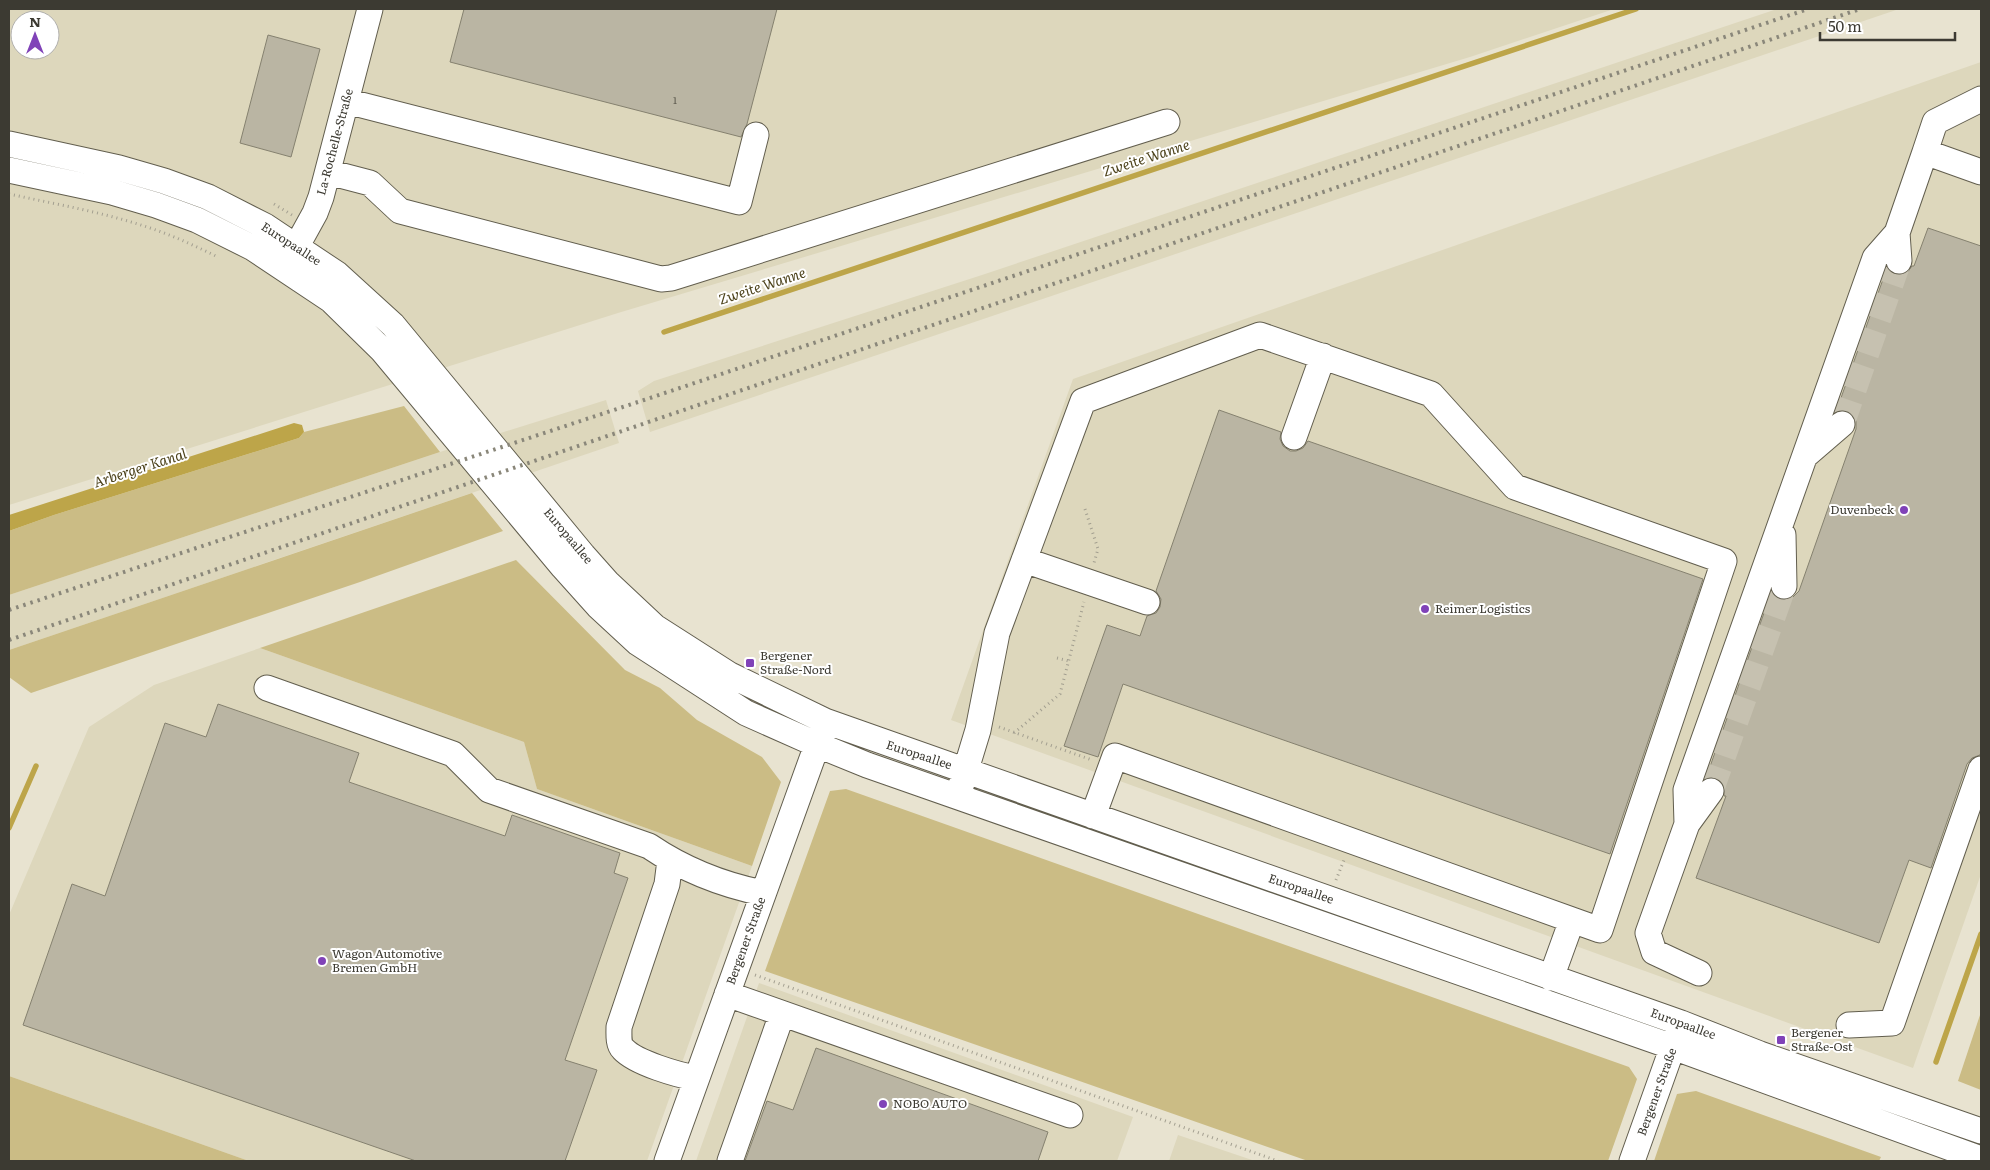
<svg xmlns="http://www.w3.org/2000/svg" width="1990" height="1170" viewBox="0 0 1990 1170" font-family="Literata,serif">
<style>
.built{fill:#ddd7bc;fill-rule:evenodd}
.green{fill:#cbbc85}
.water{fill:#bda549}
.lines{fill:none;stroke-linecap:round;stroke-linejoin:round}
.stream{stroke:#bda549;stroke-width:5.5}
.building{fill:#bab5a3;stroke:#85816f}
.minor-tunnel{stroke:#c6c1b0;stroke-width:25;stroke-dasharray:25 12;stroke-linecap:butt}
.minor-casing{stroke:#625e4e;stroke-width:27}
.path{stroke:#a39f90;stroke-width:3;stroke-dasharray:1 4;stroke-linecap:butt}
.minor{stroke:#fff;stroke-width:25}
.rail{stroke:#8a877a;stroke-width:4;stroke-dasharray:2.5 5;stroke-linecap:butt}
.poi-dot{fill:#8042b8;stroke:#fff;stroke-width:2}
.labels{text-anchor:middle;stroke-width:4;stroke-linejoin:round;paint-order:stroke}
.number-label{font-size:10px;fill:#5c594e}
.street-label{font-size:12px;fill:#3c3a32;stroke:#fff}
.poi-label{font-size:12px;fill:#3c3a32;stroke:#fff;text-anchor:start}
.water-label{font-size:14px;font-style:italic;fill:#4d431c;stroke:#fff}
</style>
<rect width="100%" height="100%" fill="#e8e3d0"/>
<path class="built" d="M9,9h1605l-144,48 -852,256 -609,192zM20,20h30v30h-30z
M1777,9h122l-1249,423 -12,-41 16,-10 328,-106z
M1981,62v812l-68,194 -962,-348 122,-341z
M606,400l13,43 -610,207v-55l431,-143z
M260,648l264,94 13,47 215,77 -105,295h-398l-240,-85v-161l80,-188 65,-42z
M759,983l374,134 -16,44h-421z
M1178,1135l77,26h-86z"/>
<path class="green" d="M404,406l36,46 -431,143v-64l45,-16 245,-77 5,-6z
M472,493l31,38 -143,51 -329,111 -22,-16v-27z
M516,560l109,110 35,18 37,32 65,37 19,25 -29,84 -215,-77 -13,-47 -264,-94z
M846,789l783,278 8,12 -29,82h-300l-543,-190 65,-180z
M1981,1012v78l-23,-9z
M9,1076l240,85h-240z
M1696,1091l185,66 -2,4h-225l23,-67z"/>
<path class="water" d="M294,423l8,2 2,7 -5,6 -245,77 -45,16v-16z"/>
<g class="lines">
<path class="stream" d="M664,332l972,-323
M9,828l27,-62
M1936,1062l45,-128"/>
</g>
<path class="building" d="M464,9h313l-30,115 -6,13 -291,-75z
M268,35l52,14 -29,108 -51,-14z
M1928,228l53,18v506l-1,3 -8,3 -5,6 -36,104 -22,-8 -30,83 -183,-65 30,-82h-2v-10l-4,-6 -7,-3 -7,1 65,-185 6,5 8,2 7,-2 7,-7 57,-162v-8l-3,-7 -7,-4 -10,2 51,-144 5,6 8,1 7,-2 5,-7h2z
M1219,410l62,22 -1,7 3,7 7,5h6l7,-3 5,-7 395,138 -93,275 -487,-170 -25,73 -34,-11 43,-121 33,11 7,-20 9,-3 4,-6 1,-8 -5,-8z
M218,704l141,49 -10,29 156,54 7,-21 108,38 -6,20 14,5 -63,182 32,10 -32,91h-149l-393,-136 49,-141 33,12 60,-173 41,14z
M816,1048l232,84 -10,29h-293l22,-60 26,9z"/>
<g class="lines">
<path class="minor-tunnel" d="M1842,424l57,-163
M1711,791l73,-205"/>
<g class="minor-casing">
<path id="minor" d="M346,101l393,101 17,-67
M9,144l110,24 45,13 44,16 57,29 72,48 56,51 190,230 24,27 48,45 75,48 95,46 856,302 79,31 221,77
M1925,152l10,-30 46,-23
M9,170l103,22 44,13 41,15 56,28 78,52 51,50 181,217 35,39 40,37 108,70 72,32 49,20 806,282 308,112
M328,172l42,11 30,28 261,68 10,-1 16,-5 480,-151
M1897,233l2,28
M288,262l27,-49 6,-16 49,-188
M1294,437l29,-81
M1806,455l36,-31
M1783,535l1,51
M1024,560l123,42
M267,688l186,66 36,36 160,56c34,23 74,39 114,47
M961,786l17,-56 19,-97 86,-232 177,-66 171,59 84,93 209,74 -124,369 -28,-10
M1093,816l22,-60 457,164 -21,58
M1687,824l24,-33
M670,860l-3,24 -48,143c0,7 -1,17 4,22 13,14 55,26 73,29
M1699,973l-45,-21 -6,-19 39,-109 -1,-34 189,-532 22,-25 28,-81 56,20
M727,994l343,121
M1849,1025l43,-2 89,-254
M667,1161l155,-430
M730,1161l52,-147
M1632,1161l46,-129"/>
</g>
<path class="path" d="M9,194c46,10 93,18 138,33 25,8 48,19 71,30
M274,204l18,11
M1085,509l13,40 -4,14
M1057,658l12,3
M999,727l93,33
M1014,733l46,-39 24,-92
M1336,880l8,-20
M755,975l523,186"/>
<use href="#minor" class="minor"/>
<path class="rail" d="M9,610l635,-210 1164,-391
M9,640l1851,-631"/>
</g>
<g class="poi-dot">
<circle cx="1904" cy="510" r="5"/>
<circle cx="1425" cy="609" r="5"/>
<rect x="745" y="658" width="10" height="10" rx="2.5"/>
<circle cx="322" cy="961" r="5"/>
<rect x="1776" y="1035" width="10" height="10" rx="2.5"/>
<circle cx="883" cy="1104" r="5"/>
</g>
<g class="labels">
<g class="number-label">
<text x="675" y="104">1</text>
</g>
<g class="street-label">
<text transform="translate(335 142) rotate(-75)" y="4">La-Rochelle-Straße</text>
<text transform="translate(291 244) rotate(33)" y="4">Europaallee</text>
<text transform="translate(568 536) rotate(50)" y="4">Europaallee</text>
<text transform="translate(919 755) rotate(18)" y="4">Europaallee</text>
<text transform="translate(1301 889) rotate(19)" y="4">Europaallee</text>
<text transform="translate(746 941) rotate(-70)" y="4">Bergener Straße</text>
<text transform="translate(1683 1024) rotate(20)" y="4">Europaallee</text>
<text transform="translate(1657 1092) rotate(-70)" y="4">Bergener Straße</text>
</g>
<g class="poi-label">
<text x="1894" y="514" text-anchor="end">Duvenbeck</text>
<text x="1435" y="613">Reimer Logistics</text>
<text x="760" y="660">Bergener<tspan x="760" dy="14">Straße-Nord</tspan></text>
<text x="332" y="958">Wagon Automotive<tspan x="332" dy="14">Bremen GmbH</tspan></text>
<text x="1791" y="1037">Bergener<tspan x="1791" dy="14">Straße-Ost</tspan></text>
<text x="893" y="1108">NOBO AUTO</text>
</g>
<g class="water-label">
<text transform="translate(1146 158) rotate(-18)" y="5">Zweite Wanne</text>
<text transform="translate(762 286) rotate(-18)" y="5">Zweite Wanne</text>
<text transform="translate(140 468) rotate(-18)" y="5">Arberger Kanal</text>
</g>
</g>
<rect width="1990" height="1170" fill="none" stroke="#3c3a32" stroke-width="20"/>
<g transform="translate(35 35)"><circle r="24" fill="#ffffff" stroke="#b1b0ad"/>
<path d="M0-4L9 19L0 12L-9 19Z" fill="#8042b8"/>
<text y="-8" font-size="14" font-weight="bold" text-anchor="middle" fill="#3c3a32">N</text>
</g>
<path d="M1820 32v8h135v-8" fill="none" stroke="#3c3a32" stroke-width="2.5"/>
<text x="1828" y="32" font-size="15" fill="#3c3a32" stroke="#ffffff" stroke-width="4" paint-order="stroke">50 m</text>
</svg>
